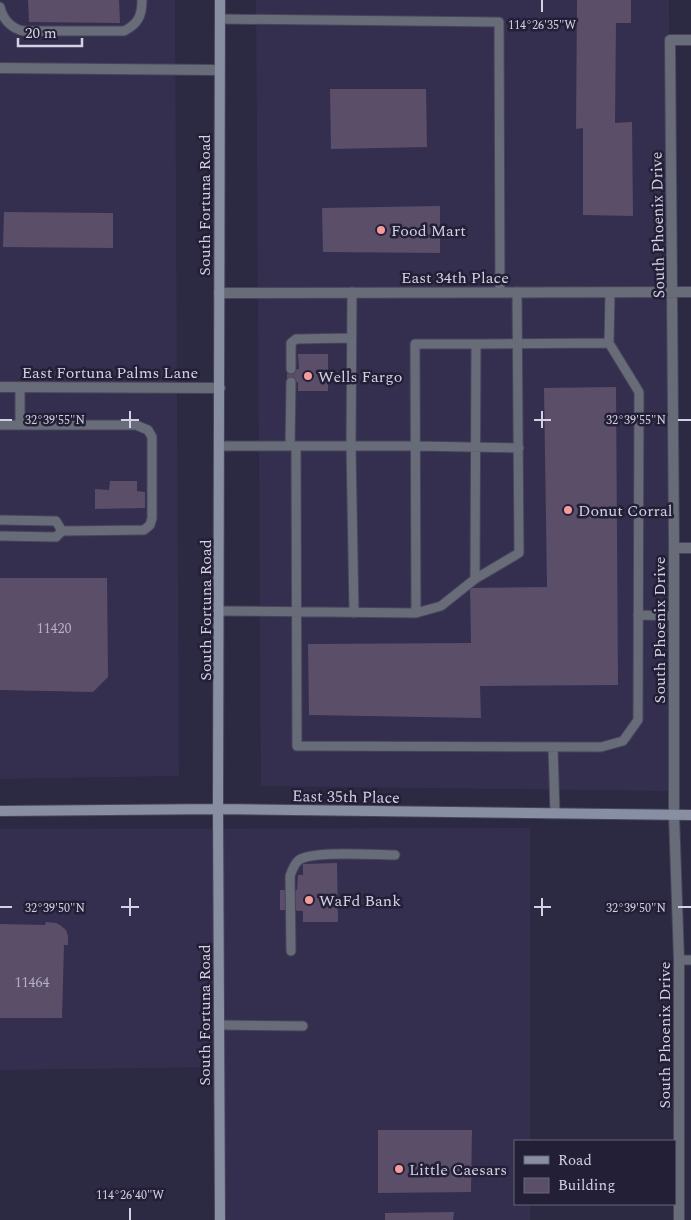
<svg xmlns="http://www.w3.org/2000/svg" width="691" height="1220" viewBox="0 0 691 1220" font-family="Spectral,serif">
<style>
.built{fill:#342f4f}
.building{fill:#5b4e68}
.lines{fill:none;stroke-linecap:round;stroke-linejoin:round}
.lane-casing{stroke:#47445c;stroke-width:11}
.street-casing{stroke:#47445c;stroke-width:12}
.secondary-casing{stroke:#47445c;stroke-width:12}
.lane{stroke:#686c78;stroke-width:9}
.street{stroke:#686c78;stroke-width:10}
.secondary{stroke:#898fa3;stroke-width:10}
.ticks{fill:none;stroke:#d3d1e2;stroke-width:2}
.poi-dot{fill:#f59b9a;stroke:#231f37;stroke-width:2}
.labels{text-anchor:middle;stroke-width:5;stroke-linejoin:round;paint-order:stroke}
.number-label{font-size:14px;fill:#b5b0c4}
.street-label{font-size:16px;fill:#d3d1e2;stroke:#231f37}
.poi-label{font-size:16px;fill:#d3d1e2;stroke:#231f37;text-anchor:start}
.ticks-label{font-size:12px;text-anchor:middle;fill:#d3d1e2;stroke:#231f37;stroke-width:5;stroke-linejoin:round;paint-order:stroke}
</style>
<rect width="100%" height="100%" fill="#2c2942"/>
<path class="built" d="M0,0h175l4,776 -179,3z
M256,0h413l5,791 -413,-5z
M530,828v313h-15v63h15v16h-310l-1,-153 -219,3v-241z"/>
<path class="building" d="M28,0h91l1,23 -91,-1z
M577,0h54v23h-15l-1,100 17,-1 1,94 -50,-1v-87l-7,1z
M330,89h96l1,58 -96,2z
M440,206v47l-117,-1 -1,-44z
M4,212l109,1v35l-110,-1z
M298,354h30v37h-30v-9h-11v-12l12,-1z
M616,387l2,298 -138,1 1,32 -172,-3 -1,-71 163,-1 -1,-55 77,-1 -3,-199z
M110,481h27v10l8,1v16l-50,1v-20l14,1z
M0,578h107l1,99 -15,15 -93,-2z
M337,863l1,59h-35v-11l-23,-1v-20h17l1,-15h5v-11z
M46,922l10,1 4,2 6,5 2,6v9h-4l-2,73h-62v-94l45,1z
M378,1130h94l-1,62 -93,1z
M454,1212l-1,8h-68v-7z"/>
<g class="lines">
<g class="lane-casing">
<path id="lane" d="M0,7c3,13 12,22 24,24h100c14,-7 18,-15 18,-31
M221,19l278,3 1,270
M352,292l-1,154 3,167
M609,343l1,-51
M291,369v-26l5,-4 55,-1
M0,425h136l12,5 4,7v81l-2,7 -6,5 -82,1 -6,6 -56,-1
M20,425v-38
M220,446h196l103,2
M290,446l1,-64
M296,446l1,300 304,1 22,-6 15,-21 1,-328 -30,-49 -133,1 -1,235
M0,520l56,1 6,10
M220,611l196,2 25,-7 34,-27 44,-26 -2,-261
M416,613l-1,-269h61
M638,615l36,1
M553,748l2,65
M291,951l-1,-75c2,-6 4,-12 9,-16 13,-10 78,-5 96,-5
M679,960h12
M219,1025l84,1"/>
</g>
<g class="street-casing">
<path id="street" d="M0,68l219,2
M219,293l472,-1
M0,387l220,1
M674,548h17
M679,1220v-260l-5,-145v-267l-4,-508h21"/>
</g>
<g class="secondary-casing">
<path id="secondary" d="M0,811l218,-2 473,6
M220,1220l-2,-411 2,-809"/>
</g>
<use href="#lane" class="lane"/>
<use href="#street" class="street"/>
<use href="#secondary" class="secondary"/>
</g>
<path class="ticks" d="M542,0v12M130,411v17M542,411v17M0,420h12M121,420h18M534,420h17M678,420h13M130,898v18M542,898v18M0,907h12M121,907h18M534,907h17M678,907h13M130,1208v12"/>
<g class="poi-dot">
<circle cx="381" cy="230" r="5"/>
<circle cx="308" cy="376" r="5"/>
<circle cx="568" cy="510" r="5"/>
<circle cx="309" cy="900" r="5"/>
<circle cx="399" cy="1169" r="5"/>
</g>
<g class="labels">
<g class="number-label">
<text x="54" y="633">11420</text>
<text x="32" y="987">11464</text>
</g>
<g class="street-label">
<text transform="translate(204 205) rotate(-90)" y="6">South Fortuna Road</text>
<text transform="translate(657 225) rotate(-91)" y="6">South Phoenix Drive</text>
<text x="455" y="283">East 34th Place</text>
<text x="110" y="378">East Fortuna Palms Lane</text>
<text transform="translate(205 610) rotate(-90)" y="6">South Fortuna Road</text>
<text transform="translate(659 630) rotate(-90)" y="6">South Phoenix Drive</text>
<text transform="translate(346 796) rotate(1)" y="6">East 35th Place</text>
<text transform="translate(204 1015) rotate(-90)" y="6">South Fortuna Road</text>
<text transform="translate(664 1035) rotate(-90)" y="6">South Phoenix Drive</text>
</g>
<g class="poi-label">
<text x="391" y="236">Food Mart</text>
<text x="318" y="382">Wells Fargo</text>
<text x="578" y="516">Donut Corral</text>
<text x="319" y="906">WaFd Bank</text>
<text x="409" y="1175">Little Caesars</text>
</g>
</g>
<g class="ticks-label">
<text x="542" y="29">114°26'35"W</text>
<text x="55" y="424">32°39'55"N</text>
<text x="636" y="424">32°39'55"N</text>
<text x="55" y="912">32°39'50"N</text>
<text x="636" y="912">32°39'50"N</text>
<text x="130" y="1199">114°26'40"W</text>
</g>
<rect x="514" y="1140" width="162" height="65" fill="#231f37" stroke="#69667b"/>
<rect x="524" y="1156" width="25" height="8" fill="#898fa3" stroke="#69667b"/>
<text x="558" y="1165" font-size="15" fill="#d3d1e2">Road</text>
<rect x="524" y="1178" width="25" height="15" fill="#5b4e68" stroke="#69667b"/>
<text x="558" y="1190" font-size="15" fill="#d3d1e2">Building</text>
<path d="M18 38v8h64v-8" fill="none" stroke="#d3d1e2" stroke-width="2.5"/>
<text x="25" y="38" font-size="15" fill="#d3d1e2" stroke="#231f37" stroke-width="4" paint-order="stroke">20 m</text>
</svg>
